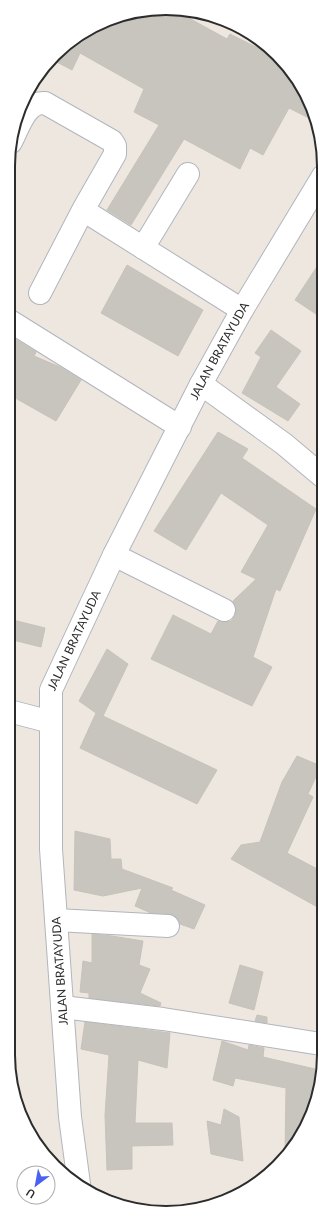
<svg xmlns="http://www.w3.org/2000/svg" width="332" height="1221" viewBox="0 0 332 1221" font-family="Lato,sans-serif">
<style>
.building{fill:#c8c4be;stroke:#c8c3b9}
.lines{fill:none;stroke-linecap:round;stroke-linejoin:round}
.minor-casing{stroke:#b2b5be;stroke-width:24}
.tertiary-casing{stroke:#b2b5be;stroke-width:24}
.minor{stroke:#fff;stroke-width:22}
.tertiary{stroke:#fff;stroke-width:22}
.labels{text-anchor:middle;stroke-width:3.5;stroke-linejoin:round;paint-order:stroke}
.street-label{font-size:12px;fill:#2c2c2c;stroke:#fff}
.rim{fill:none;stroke:#2c2c2c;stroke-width:2}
</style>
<rect width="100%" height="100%" fill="#ede7df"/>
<path class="building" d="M135,11h41l51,28 3,-5 52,26 26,36 7,25 -26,-13 -26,47 -13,-7 -10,21 -56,-30 -53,86 -24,-15 52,-85 -25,-13 10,-23 -64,-36 -8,17 -19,-10 25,-25z
M322,259v59l-27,-18z
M127,265l76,45 -25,46 -77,-43z
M271,330l30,21 -25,36 24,17 -12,17 -46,-28 19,-36 -6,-4z
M10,336l26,16 -2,4 26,11 21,13 -25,41 -46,-26z
M218,432l30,17 -6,9 74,51 -36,82 -4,-2 -23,68 19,10 -20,39 -101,-47 22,-44 38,19 7,-13 7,1 6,-1 4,-5 1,-7 -3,-8 23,-22 -15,-7 27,-47 -47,-32 -35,57 -32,-19z
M9,619l36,9 -4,19 -32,-8z
M107,649l21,15 -25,52 114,54 -20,34 -117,-56 16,-35 -17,-12z
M297,756l24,10 -13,28 5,3 -26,56 34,18v38l-90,-50 10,-14 19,-3 22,-60z
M75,831l35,8 1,20h10l1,10 51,19 -2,2 34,15 -11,24 -14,-5 -6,-9 -23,-2 -16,-7 7,-18 -39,8 -29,-6z
M92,934l20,2 31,5 -4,24 11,4 -10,24 21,10 -1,3 -71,-8v-5l-9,-1 3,-31 9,2z
M240,965l23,7 -9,38 -25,-7z
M257,1015l10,2v6l-12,-2z
M85,1022l85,11 -3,35 -29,-8 -3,63h37l1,22 -41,1v23l-25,1 -2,-55 4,-60 -28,-6z
M222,1041l26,9 1,-5 15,3 -1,9 52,12 -2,19 2,12 -17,43 -13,13 1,-68 -51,-10 -2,8 -20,-6z
M224,1109l15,8 4,44 -32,-7 -4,-33 14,4z"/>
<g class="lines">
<g class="minor-casing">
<path id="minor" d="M11,142c8,-15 15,-41 34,-39l67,38 3,5v8l-32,56 159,100
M143,248l45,-74
M40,293l43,-83
M10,321l170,106
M201,384l83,60 38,32
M114,555l110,55
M9,711l42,11
M56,920l112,6
M62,1007l101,12 158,25"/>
</g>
<g class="tertiary-casing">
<g id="tertiary">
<path id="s1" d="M79,1184l-9,-67 -19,-268v-159l63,-135 87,-171 41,-74 81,-134"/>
</g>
</g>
<use href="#minor" class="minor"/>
<use href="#tertiary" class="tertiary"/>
</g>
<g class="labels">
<g class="street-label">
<text dy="4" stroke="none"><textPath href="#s1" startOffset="874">JALAN BRATAYUDA</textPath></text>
<text dy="4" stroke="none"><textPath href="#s1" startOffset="550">JALAN BRATAYUDA</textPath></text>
<text transform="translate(60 971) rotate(-94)" y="4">JALAN BRATAYUDA</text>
</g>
</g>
<path d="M0 0H332V1221H0ZM166 15H166A151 151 0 0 1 317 166V1055A151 151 0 0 1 166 1206H166A151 151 0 0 1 15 1055V166A151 151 0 0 1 166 15Z" fill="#fff" fill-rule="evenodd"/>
<path class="rim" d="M166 15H166A151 151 0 0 1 317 166V1055A151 151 0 0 1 166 1206H166A151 151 0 0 1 15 1055V166A151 151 0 0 1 166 15Z"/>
<g transform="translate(36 1185) rotate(212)"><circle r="19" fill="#ffffff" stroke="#ababab"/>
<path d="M0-3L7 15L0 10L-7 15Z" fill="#4960f0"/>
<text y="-6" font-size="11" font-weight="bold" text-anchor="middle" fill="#2c2c2c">U</text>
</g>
</svg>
